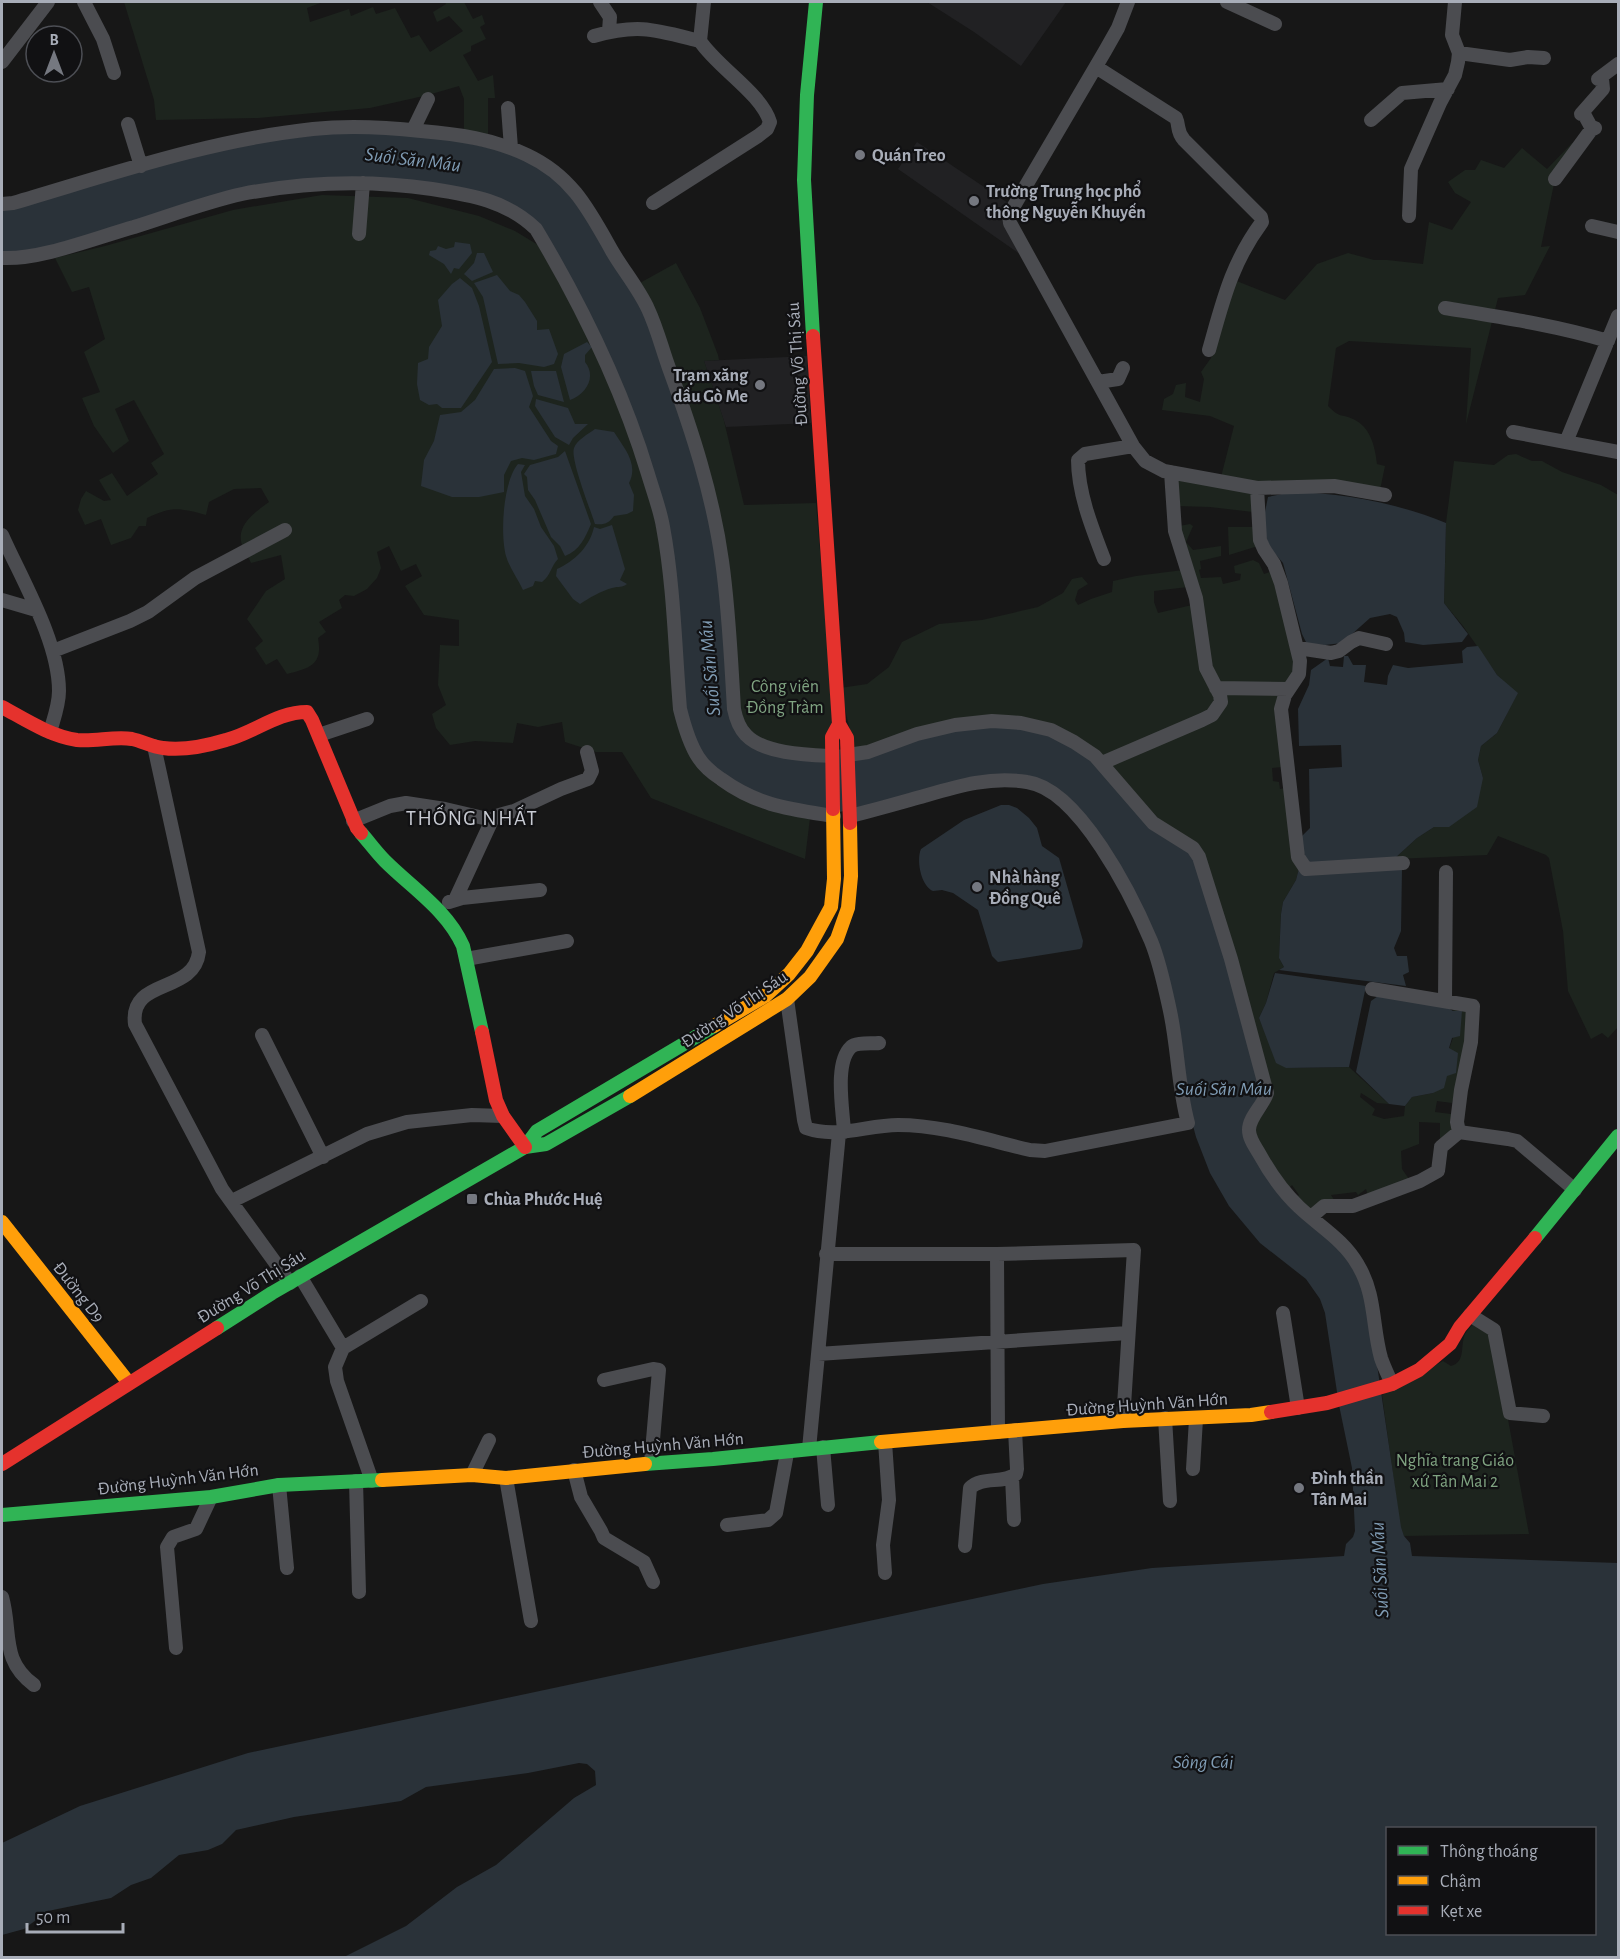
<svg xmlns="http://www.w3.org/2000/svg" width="1620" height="1959" viewBox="0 0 1620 1959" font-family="'Alegreya Sans',sans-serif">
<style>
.built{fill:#212123}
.green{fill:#1d241e}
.water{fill:#2a3239;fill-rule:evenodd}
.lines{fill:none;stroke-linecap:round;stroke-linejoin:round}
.street{stroke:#4b4c50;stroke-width:14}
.fast{stroke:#30b455;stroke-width:14}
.slow{stroke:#ff9f0a;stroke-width:14}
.jam{stroke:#e5322d;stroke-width:14}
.poi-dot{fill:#757880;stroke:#111113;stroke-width:2}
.labels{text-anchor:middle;stroke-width:4.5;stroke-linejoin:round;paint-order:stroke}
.poi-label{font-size:18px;font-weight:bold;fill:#a8adb8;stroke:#111113;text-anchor:start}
.street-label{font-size:18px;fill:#a8adb8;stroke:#111113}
.park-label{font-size:18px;fill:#7fa381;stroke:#111113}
.water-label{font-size:20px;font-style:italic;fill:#7f9bb3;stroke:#111113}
.quarter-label{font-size:21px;letter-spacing:1.5px;fill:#c9ccd4;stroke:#111113}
</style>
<rect width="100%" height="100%" fill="#171717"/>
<path class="built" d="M927,2h139l-45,64 -47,-34z
M917,142l94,63 13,52 -126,-88z
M807,356l4,67 -85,4 -22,-66z"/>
<path class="green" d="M124,2h199l-16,6 3,14 39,-13 2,7 22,-9 3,7 19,-6 16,30 8,-3 11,17 33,-21 -14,-15 -12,6 -4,-10 13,-8 -1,-2h19l9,17 9,-4 3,9 -5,3 6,12 -15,7v5l-8,4 15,26 15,-6 2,23h-7v39l-24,-5v-33l-5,-13 -31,9 -58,13 -112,10 -102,2 -2,-20z
M1572,143l6,3 -23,33 -14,68 9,-1 -25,49 -27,3 -32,126 5,-76 -122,-7 -13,7 -8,58c13,13 12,7 25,13 18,8 22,28 24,45l8,2 -5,24 -123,-7 -36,-6 13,-51 -24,-10 -48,-6 2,-11 9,-5 3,-9 10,-2 -1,14 15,5 4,-23 -3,-7 10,-14 23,-78 51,20 32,-36 31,-11 26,7h13l36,4 6,-42 23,8 19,-28 -16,-9 -7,-11 17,-12h10l6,-10 23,8 18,-20 25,21z
M322,195l86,3 71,18 36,15 23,14 44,79 27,60 32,80 16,66 47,244 13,11 44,23 49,10 -5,41 -154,-61 -29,-46h-26l-31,-10 -3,-20 -24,5 -21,-4 -4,20 -38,-2 -25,4 -14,-17 -4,-14 14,-9 -8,-20 2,-40 19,1v-26l-35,-5 -19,-29 17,-10 -6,-12 -15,7 -12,-25 -12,6 4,16 -4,10 -10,11 -13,7 -9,-1 -6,5 3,8 -23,14 7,10 -8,6c5,27 -8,30 -31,36l-10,-15 -11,6 -11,-17 8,-7 -16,-22 19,-28 19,-12 -4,-24 -30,8c-3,-7 -9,-15 -10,-22 -3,-18 16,-30 28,-39l-8,-14 -27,1 -25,13 -3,13c-27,-7 -33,-9 -59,3l-1,8h-7l-8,12 -20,7 -10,-26 -16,6 -7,-15 3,-11 5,-8 18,10 7,-1 -12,-20 13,-7 15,23 31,-22 -7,-11 13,-9 -30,-54 -19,9 14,32 -16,12 -19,-27 -12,-28 18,-6 -16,-40 21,-13 -16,-52 -17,5 -17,-34 50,-12 128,-36z
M676,263l24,45 18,47 1,5 -15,1 20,60 20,84 72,-2 18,216 -7,32 -31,-2 -38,-11 -13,-12 -107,-442z
M1516,454l16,7h10l20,11 39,13 17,10v532l-10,11 -6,-5 -11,6 -23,-48 -5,-60 -14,-73 -3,-3 -48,-19 -11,19 -93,4 23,-21 17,-11 49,-49 -5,-18 3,-14 16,-13 20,-39 -20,-19 -34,-49 -19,-23 2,-80 8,-62 40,4 14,-10z
M1176,478l77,14v20l-43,-5 -33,-1z
M1190,524l3,2 -7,16 7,8 28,-4v10l-21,5 1,8 -2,1 2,8 20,-1 2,7 17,-4 1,-6 -6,-1 -1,-7 19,-6 6,3 5,11 9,-3 24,92 -10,22 -68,-2 -4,-6 -36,-151z
M1228,527h26l4,19 -29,9z
M1183,570l5,17 -34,4v11l4,11 34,-8 18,81 71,8 1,73 -10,1 1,13 6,1 1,7 5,-1 14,80 -3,12 -13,22 -2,12 -2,44 5,9 -10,6 -8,30 -7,15 7,17 20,33 63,-1 40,37 -12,-1 -16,-10 -1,4 15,12 -3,6 12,4 20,-3 1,-10 7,-9 21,-4 28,-77 1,-5h-9l2,-5 12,1 3,7 -11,63 -7,26 -15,-2 -2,11 16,2 1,16 -12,11v-18l-21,-1v22l-18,7 1,18 7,10 -41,17 -2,-7 -8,6 -2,-3 -25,3 5,8 -25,10 -15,-15 3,-3 -7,-10 -3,3c-10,-12 -38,-45 -33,-61 2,-8 8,-13 12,-20 2,-4 3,-10 4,-14l-107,-267 -62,-69 -248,-6 -15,-63 27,-4 22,-17 13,-25 37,-18 43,-4 56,-13 25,-14 9,-14 10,-2 6,7 -10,6 -3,10 3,5 13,-6 21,-7 1,-11 23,-5z
M1475,1322l17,10 37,202 -125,2 -4,-11 -18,-130 61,-34 8,5c15,-4 9,-20 14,-32 2,-4 7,-8 10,-12z"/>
<path class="water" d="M342,132l94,4 75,17 32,16 30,26 70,114 51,145 23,103 14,163 52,36 123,-14 42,-10 55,-6 55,11 41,29 96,93 30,97 37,137 -15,48 99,111 17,34 13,72 25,169 3,9 6,7 2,13 206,7v394h-1274l62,-31 51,-39 39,-22 78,-67 22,-13 -1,-14 -8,-7 -8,-1 -51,10 -102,14 -25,14 -107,16 -58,13 -14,14 -14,6 -29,5 -28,23 -20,7 -20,13 -63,13 -24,18 -22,6v-92l78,-37 168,-53 795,-169 109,-16 192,-12 2,-12 7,-7 2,-6 -3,-63 -13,-63 -14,-92 -5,-14 -14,-20 -46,-36 -31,-37 -19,-33 -14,-36 -7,-26 -14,-100 -68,-164 -77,-69 -191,34 -78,-15 -43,-25 -17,-18 -16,-46 -17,-181 -90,-234 -71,-91 -187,-22 -264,65 -42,9 -12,-1v-44l186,-53 69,-14zM1388,1828h206v106h-206z
M455,242l15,2 2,9 -13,16 -5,-1 -3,6 -7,-10 -15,-9 1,-4 6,-1 2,-4 8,3 8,-2z
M477,253h7l9,19 -21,9 -8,-7 10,-11z
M497,275l13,16 9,4 6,7 12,19v9l12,-1 9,25 -4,10 -10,3 -25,-4 -21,1 -15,-67 -9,-14z
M460,278l12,10 7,18 13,56 -31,46h-19l-5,-4 -8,1 -9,-5 -3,-16 1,-21 10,-4 1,-12 13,-21 -4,-26 14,-16z
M587,342l5,5 -7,8v7c12,15 1,32 -15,38l-9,-33 3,-13z
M515,368l10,3 8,25 -4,11 22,34 7,5 -2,8 -22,6 -12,-2 -11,3 -7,14v17l-25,5h-27l-31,-11 3,-26 10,-19 6,-26 21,-3 14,-12 19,-31z
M531,371h25l8,31 -26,-7 -4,-9z
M536,399l32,9 7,16h13l-15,14 -4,7 -14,-8 -20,-31z
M595,429l19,3c10,16 25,32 15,51l5,12 -1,16 -6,3 -13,2c-5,7 -9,9 -19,8 -4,-13 -25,-65 -21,-76 3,-8 14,-14 21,-19z
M565,451l26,73c-6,14 -11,26 -26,32l-5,-10 -9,-9 -16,-37 -7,-10 -1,-13 -3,-3 6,-9 28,-8z
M518,464l7,1 -4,7 4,24 9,13 7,18 13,19 4,13c-7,7 -7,16 -16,23l-7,-1 -2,5 -10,4c-5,-11 -14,-23 -17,-34 -6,-23 -3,-74 12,-92z
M1291,492c53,1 106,11 155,31l-2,80 24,31 -6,8 -39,3 -18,-3 -1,-9 -7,-16 -7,-3 -20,4 -28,25 -17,2 -18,-1 -5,-10 -19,-71 -13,-15 -5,-15v-21l3,-15z
M612,525l13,44 -5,11 7,4c-5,4 -8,2 -15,4 -11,3 -23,10 -32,16l-7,-5 -17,-23 1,-7c18,-8 33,-23 37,-42l6,2z
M1478,646l19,29 21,18 -21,40 -16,13 -3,14 5,18 -6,29 -28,20h-15l-17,11 -23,21 -87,5 -7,-26 10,-10 -1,-59 33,-2 -1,-22 -42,1 -1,-37 11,-24 2,-15 17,-12 2,8 13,1 1,-11h4l5,9h13l-2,17 23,3 1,-9 5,-11 15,3 55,-5 -1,-12 5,-4z
M1001,805h8l8,3 12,10 8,10 5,18 17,12 24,83 -1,6 -2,2 -82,13 -6,-6 -14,-46 -25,-17 -11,-3 -9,1c-12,-5 -17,-31 -12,-42l43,-29z
M1299,868h103l-1,63 -7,17 3,8h10l2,16 -6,3 3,11 -127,-16 5,-3 -5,-9 2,-44 2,-12 13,-22z
M1275,973l91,13 -17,81 -63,1 -10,-5 -17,-45 7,-15z
M1378,996l67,10 8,5h9l-2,25 -8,2 -3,10 9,5 -2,20 -9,3 -3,12 -11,5 -21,4 -7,9 -16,-2 -33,-32 15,-71z"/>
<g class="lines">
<path class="street" d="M84,2l19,37 11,34
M600,2l10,15 -1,14
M1128,2l-10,26 -13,23 -94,160 -2,4 1,8 123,223 12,15 19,10 93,17 77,-2 51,9
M1227,2l48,22
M594,36c45,-13 62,-6 106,5
M1459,53l51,7 18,-3 16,1
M2,62l46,-60
M1096,67l80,51c4,9 0,13 8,22l77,77 1,5c-31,42 -39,79 -53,128
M508,108l3,40
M1371,120l31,-27 46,-4
M128,124l13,42
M413,130l15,-31
M1555,179l36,-49 4,-2 -4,-1 -7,-13h-3l22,-25 -1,-10h-4l20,-15
M653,203l105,-67 9,-7 3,-7c-9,-29 -52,-54 -70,-81l4,-39
M2,204l11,-1c99,-29 197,-63 300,-74 36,-4 72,-2 108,2 36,3 73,8 106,24 45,21 62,55 85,96 11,19 27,38 36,58 9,19 14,40 21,59 23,63 44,127 53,193 7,49 9,99 12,148 2,10 5,19 12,26 18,19 62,20 86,21
M1409,216l2,-47 29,-66 15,-28 3,-13 1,-9 -7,-18 3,-33
M1592,226l26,6
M359,234l4,-51
M2,258c38,2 93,-20 132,-31 35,-11 72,-25 108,-33 62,-12 128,-14 190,-5 40,6 75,12 104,40 46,77 86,159 112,245 5,17 12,35 15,53 11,59 12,122 17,182 4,16 9,34 18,48 5,8 14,16 23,22 37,27 69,30 113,37
M1445,308c55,9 110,17 163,33
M1098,382l20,-3 5,-11
M1513,432l105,20
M1566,442l52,-126
M1257,488l3,52 4,9 10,15 7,19 19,78 -1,13 -14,21 -4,14 17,148 8,12 97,-6
M2,535c20,45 57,107 57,156 0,14 -5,27 -9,41
M1104,559c-12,-31 -26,-66 -26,-99l7,-6 48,-8
M2,600l34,10
M1298,648l33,5 8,-2 12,-9 8,-4 27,6
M53,651l77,-30 18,-9 47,-34 90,-48
M1216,688l73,1
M319,735l48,-16
M154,746l45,206c-5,43 -70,25 -64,72l87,165 68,94
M848,755l20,-3 49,-18 38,-9 37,-4 16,1 13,1 30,7 23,12 21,14 58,67 40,25 6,9 32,102 36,134c-4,13 -18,24 -18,37 0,9 7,18 11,25 10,18 24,38 39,52 20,19 45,33 59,58 18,30 14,61 23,93 3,9 7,17 11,26
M1102,763l100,-43 10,-5 9,-13 -1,-7 -14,-27 -10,-70 -21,-67 -4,-59
M353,821l37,-15 16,-3 39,6 47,11
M455,900l37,-80 7,-5 15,-4 47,-22 27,-10 4,-8 -5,-19
M449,902l13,-4 78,-8
M466,959l101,-18
M1372,989l101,17 -2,36 -10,48 -4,32 2,10 49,7 9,2 58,49
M787,999l17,121 2,8c31,11 61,-3 92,-3 44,0 89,15 132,25l15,1 143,-28c-10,-36 -10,-75 -18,-112 -5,-23 -10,-48 -19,-70 -19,-45 -72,-152 -124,-159 -36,-6 -69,4 -103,14 -25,7 -49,14 -74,20
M1445,1000l1,-128
M262,1035l61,122
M844,1132c-1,-22 -10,-69 7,-85 5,-5 21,-3 28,-4
M232,1201l135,-67 40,-12 65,-7 31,1
M1311,1217l13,-11h29l67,-25 18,-10 3,-24 18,-15
M826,1254h171l137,-4 -11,171
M997,1254l1,178
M300,1276l43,72 -8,19 2,14 35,100
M1283,1313l15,95
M1470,1315l24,15 16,83 33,3
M343,1348l78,-47
M818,1354l310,-21
M604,1380l49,-11 6,1 -8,93
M1165,1418l5,83
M823,1447l5,58
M809,1449l30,-316
M1193,1469l3,-50
M574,1470l7,27 20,34 3,7 40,24 9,20
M472,1475l17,-35
M1012,1477l2,43
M506,1478l25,143
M356,1481l3,111
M279,1485l8,83
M727,1525l41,-5 8,-7 11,-60
M965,1546l5,-58c12,-12 33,-4 46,-14l1,-5 -2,-39
M885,1573l-2,-28 6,-45 -4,-58
M2,1597c10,35 -2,63 32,88
M176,1648l-9,-101 6,-10 23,-8 15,-32"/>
<path class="fast" d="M813,336l-9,-156 3,-85 9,-93
M361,833c8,9 15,19 24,28 27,27 62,49 78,85l19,86
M525,1147l12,-16 177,-105
M1535,1238l83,-102
M217,1328l55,-35 253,-146 21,-3 84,-48
M645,1464l68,-5 168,-17
M2,1515l209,-18 68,-12 103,-5"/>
<path class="slow" d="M714,1026l51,-30 24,-22 18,-23 24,-44 3,-28 -1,-70
M630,1096l157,-97 23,-22 27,-38 11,-31 3,-32 -1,-53
M2,1222l127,161
M881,1442l242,-21 128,-6 20,-3
M382,1480l90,-5 34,3 139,-14"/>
<path class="jam" d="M813,336l26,388 8,14 3,85
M2,707c24,13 48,29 75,33 18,2 37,-4 55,-1 10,2 20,8 31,9 20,3 43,-2 63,-8 28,-7 51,-28 81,-28l5,8 45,108 4,5
M833,809l-1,-72 7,-13
M482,1032l14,68 7,16 22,31
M1271,1412l56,-9 65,-19 27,-14 31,-26 10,-17 75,-89
M2,1464l215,-136"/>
</g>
<g class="poi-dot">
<circle cx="860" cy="155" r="6"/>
<circle cx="974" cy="201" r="6"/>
<circle cx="760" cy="385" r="6"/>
<circle cx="977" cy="887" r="6"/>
<rect x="466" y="1193" width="12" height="12" rx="3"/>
<circle cx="1299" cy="1488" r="6"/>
</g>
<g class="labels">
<g class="poi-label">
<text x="872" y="161">Quán Treo</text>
<text x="986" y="197">Trường Trung học phổ<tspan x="986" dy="21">thông Nguyễn Khuyến</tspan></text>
<text x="748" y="381" text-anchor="end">Trạm xăng<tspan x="748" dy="21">dầu Gò Me</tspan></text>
<text x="989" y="883">Nhà hàng<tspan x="989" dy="21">Đồng Quê</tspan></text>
<text x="484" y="1205">Chùa Phước Huệ</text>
<text x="1311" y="1484">Đình thần<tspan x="1311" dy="21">Tân Mai</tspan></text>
</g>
<g class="street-label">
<text transform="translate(797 364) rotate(-94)" y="6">Đường Võ Thị Sáu</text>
<text transform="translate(734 1009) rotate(-34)" y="6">Đường Võ Thị Sáu</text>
<text transform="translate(251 1286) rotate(-32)" y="6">Đường Võ Thị Sáu</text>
<text transform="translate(79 1292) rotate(52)" y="6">Đường D9</text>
<text transform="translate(1147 1404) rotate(-4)" y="6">Đường Huỳnh Văn Hớn</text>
<text transform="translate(663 1445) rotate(-5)" y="6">Đường Huỳnh Văn Hớn</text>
<text transform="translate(178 1479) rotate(-7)" y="6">Đường Huỳnh Văn Hớn</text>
</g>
<g class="park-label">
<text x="785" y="692">Công viên<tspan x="785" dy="21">Đồng Tràm</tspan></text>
<text x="1455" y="1466">Nghĩa trang Giáo<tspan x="1455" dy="21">xứ Tân Mai 2</tspan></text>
</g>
<g class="water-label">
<text transform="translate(413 159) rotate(7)" y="7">Suối Săn Máu</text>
<text transform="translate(709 668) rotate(-95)" y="7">Suối Săn Máu</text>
<text x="1224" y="1095">Suối Săn Máu</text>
<text transform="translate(1379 1570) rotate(-93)" y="7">Suối Săn Máu</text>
<text x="1203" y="1768">Sông Cái</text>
</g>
<g class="quarter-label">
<text x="472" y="825">THỐNG NHẤT</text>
</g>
</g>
<rect width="1620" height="1959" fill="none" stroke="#a8adb8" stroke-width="6"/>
<rect x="1386" y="1827" width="210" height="108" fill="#111113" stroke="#4d4f55" stroke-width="1.5"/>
<rect x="1398" y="1846" width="30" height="9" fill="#30b455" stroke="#4d4f55" stroke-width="1.5"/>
<text x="1440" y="1857" font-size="18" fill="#a8adb8">Thông thoáng</text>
<rect x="1398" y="1876" width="30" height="9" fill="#ff9f0a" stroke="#4d4f55" stroke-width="1.5"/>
<text x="1440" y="1887" font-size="18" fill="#a8adb8">Chậm</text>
<rect x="1398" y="1906" width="30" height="9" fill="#e5322d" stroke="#4d4f55" stroke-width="1.5"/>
<text x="1440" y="1917" font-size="18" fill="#a8adb8">Kẹt xe</text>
<g transform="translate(54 54)"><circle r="28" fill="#111113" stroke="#4d4f55" stroke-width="1.5"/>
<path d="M0-4.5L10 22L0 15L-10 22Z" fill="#757880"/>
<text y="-9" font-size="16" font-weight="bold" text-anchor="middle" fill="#a8adb8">B</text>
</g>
<path d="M27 1923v9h96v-9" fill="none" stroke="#a8adb8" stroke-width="3"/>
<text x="36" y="1923" font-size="18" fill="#a8adb8" stroke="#111113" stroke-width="4.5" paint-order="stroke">50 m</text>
</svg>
